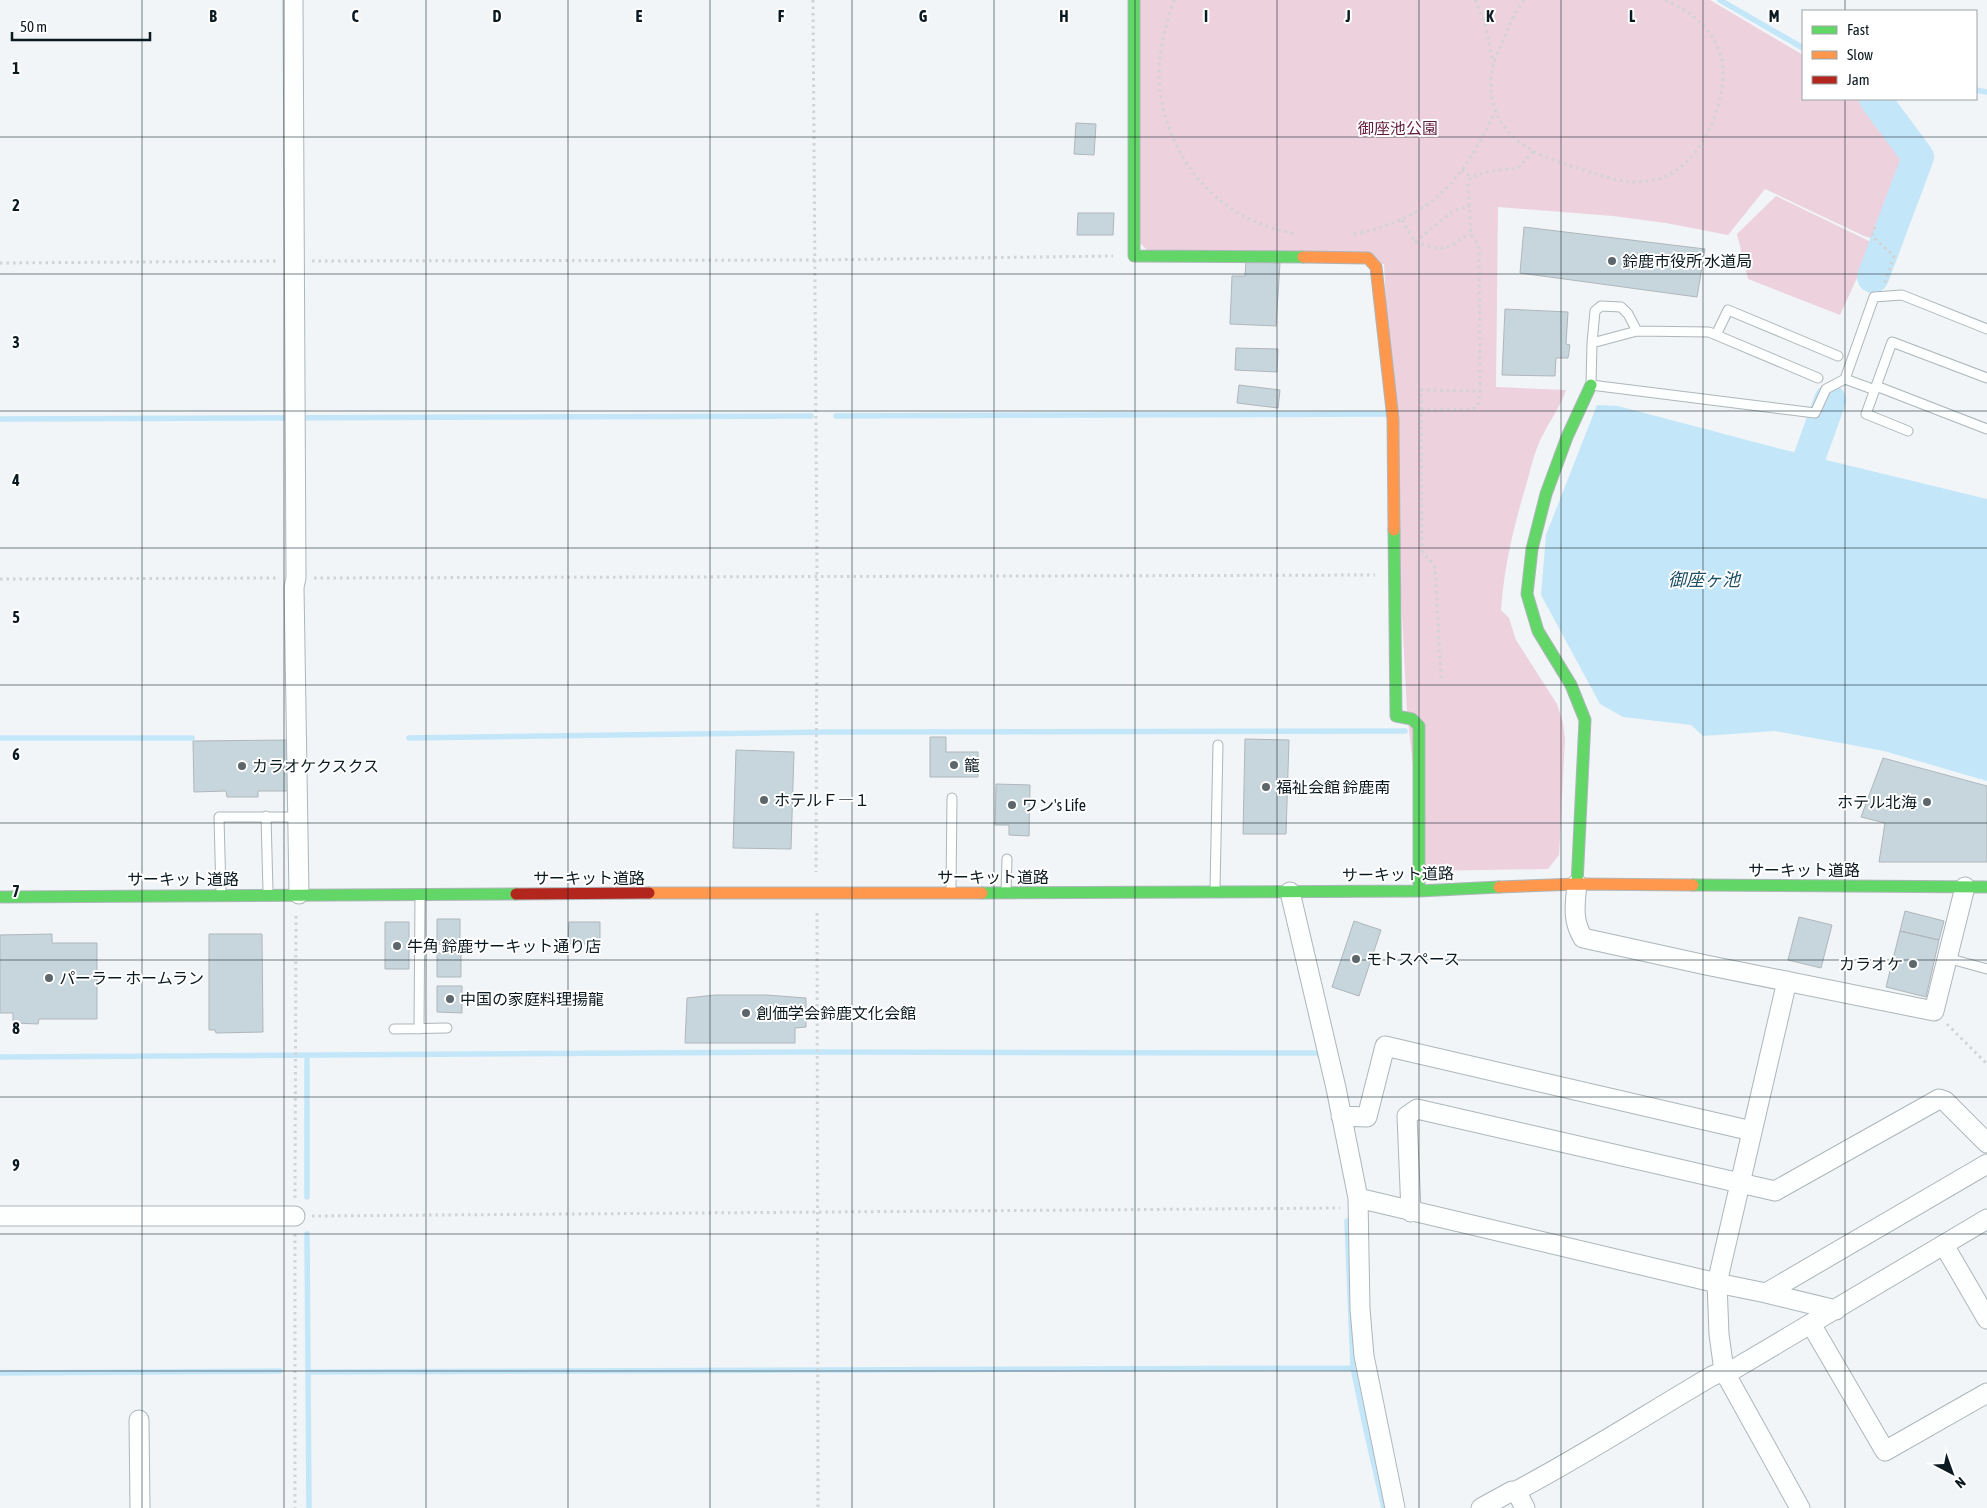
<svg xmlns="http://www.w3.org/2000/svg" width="1987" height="1508" viewBox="0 0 1987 1508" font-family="'Asap Condensed','Noto Sans JP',sans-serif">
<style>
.green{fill:#edd1dd}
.water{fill:#c3e7f9}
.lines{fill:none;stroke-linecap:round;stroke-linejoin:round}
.stream{stroke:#c3e7f9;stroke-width:5.5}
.river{stroke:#c3e7f9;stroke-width:32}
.building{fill:#c7d5dc;stroke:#afb7bc}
.lane-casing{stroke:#adb6ba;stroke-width:11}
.street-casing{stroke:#adb6ba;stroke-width:21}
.fast-casing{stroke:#adb6ba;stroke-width:13}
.slow-casing{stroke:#adb6ba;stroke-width:13}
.jam-casing{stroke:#adb6ba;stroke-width:13}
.path{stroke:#d1d3d4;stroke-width:3;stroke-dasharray:2.5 4;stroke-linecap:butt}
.lane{stroke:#fdfefe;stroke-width:9}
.street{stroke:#fdfefe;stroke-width:19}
.fast{stroke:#63d668;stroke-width:11}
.slow{stroke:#ff974d;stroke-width:11}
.jam{stroke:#b3261e;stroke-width:11}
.grid{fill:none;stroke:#0b1920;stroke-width:1;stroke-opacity:0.55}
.poi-dot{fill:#5c666b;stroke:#fff;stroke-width:2}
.labels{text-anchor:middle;stroke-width:4;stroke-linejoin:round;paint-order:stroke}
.park-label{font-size:16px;fill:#621b3d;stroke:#fff}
.poi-label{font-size:16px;fill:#0b1920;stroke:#fff;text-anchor:start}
.street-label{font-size:16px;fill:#0b1920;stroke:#fff}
.water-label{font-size:18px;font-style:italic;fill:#1d4f65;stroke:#fff}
.grid-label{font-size:16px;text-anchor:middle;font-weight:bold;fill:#0b1920;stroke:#fff;stroke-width:4;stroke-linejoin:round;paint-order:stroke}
</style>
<rect width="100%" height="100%" fill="#f1f5f7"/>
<path class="green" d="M1139,0h571l93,55v44h66l43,60 -32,82 -16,-5 -99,-47 -37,46 -62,-12 -53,-7 -115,-9 -2,180 70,3c-6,19 -22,38 -29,58 -5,13 -8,27 -12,41 -12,40 -21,79 -24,121l8,8 7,22 41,64 6,19 2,16 -6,116 -11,14 -123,2 -18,-159 -23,-448 -235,-12 -10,-10z
M1776,196l97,47 -33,72 -92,-36 -11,-45z"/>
<path class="water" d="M1597,405l21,1 167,44 202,49v282l-103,-30 -109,-20 -72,5 -12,-11 -68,-8 -23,-13 -59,-109 5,-60z"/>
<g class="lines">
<path class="stream" d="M1720,0l83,48
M1976,90l11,2
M836,416l549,-2
M0,419l811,-3
M0,738h192
M409,738l416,-6 580,-1
M307,1056v141
M0,1057l808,-5 511,1 2,6
M1347,1221l6,147 13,62 18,78
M307,1234l2,274
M309,1372l1044,-4
M0,1373l280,-2"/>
<path class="river" d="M1873,277l45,-120 -43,-58
M1810,456l20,-56"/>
</g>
<path class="building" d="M1076,123l20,1 -2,31 -20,-1z
M1078,213h36l-1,22h-36z
M1524,227l181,22 -8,48 -177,-24z
M1246,261l34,2 -4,63 -46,-2 2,-48h13z
M1505,309l63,3 -2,32 4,1 -2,13h-12l-1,18 -53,-1z
M1236,348l42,1 -1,23 -42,-2z
M1239,385l41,5 -2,18 -41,-5z
M930,737h16v15h32v25h-48z
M1245,739l44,1 -3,94h-43z
M289,740l1,51h-32v6h-31l-1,-6 -32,1 -1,-51z
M736,750l58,2 -3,97 -58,-1z
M1883,758l104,28v76h-108l6,-39 -24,-6z
M996,784l34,1 -1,51 -20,-1v-10h-14z
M1905,911l39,10 -5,19 -39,-9z
M1799,917l33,8 -11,43 -33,-8z
M437,919h23v25h-23z
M1354,921l27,9 -22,66 -27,-9z
M385,922h24v47h-24z
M569,922h31v22h-32z
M1900,931l39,9 -13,57 -40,-10z
M52,934v9h45v76h-58l-1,5 -25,-1v-10h-13v-78z
M209,934h53l1,98 -47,1 -1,-3h-6z
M437,953h24v24h-24z
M437,986h25v27l-25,-1z
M715,995h51l40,3v29l-11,1v15h-110l2,-45z"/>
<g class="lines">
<g class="lane-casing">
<path id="lane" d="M1716,335l12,-25 110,46
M1592,343l3,-32 6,-5 20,1 7,7 9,17
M1818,378l-109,-46 -72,-1 -45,12 -1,42 224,28 11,-24 19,-10 29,-82 28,-2 85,34
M1845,379l30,11
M1876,386l111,43
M1908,431l-42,-17 26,-72 95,36
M266,816l2,75
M1215,889l3,-144
M951,890l1,-92
M1006,891l1,-32
M221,893l-2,-76h69
M1947,958l40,11
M394,1029l53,-1
M419,1029l1,-132"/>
</g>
<g class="street-casing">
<path id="street" d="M293,0l3,578 -2,9 5,307
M1577,884c-2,21 -5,36 6,54l123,27 228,46 31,-124
M1290,892l46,196 22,110 2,111 4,47 31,152
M1787,981l-70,302 2,51 5,37 76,137
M1341,1116l26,1 18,-71 367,85
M1358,1198l359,85 49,10 221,-129
M1411,1212l-4,-96 10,-7 358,82 164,-92 6,2 42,42
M0,1216h295
M1944,1245l43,74
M1766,1293l70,17
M1811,1324l74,127 102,-58
M1726,1374l261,-155
M139,1420l1,88
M1516,1491l9,17
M1481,1508l31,-17h4c67,-35 131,-77 196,-115l12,-5"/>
</g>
<g class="fast-casing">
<path id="fast" d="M1134,0v256l169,1
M1394,530l2,186 16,3 7,7v165
M1577,884l8,-164 -14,-35 -33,-54 -11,-37 5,-45 14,-55 21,-57 24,-52
M1693,885l294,2
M982,893l437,-2 80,-4
M0,897l516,-3"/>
</g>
<g class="slow-casing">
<path id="slow" d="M1303,257l65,1 8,9 17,152 1,111
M1499,887l78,-3 116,1
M649,893h333"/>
</g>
<g class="jam-casing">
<path id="jam" d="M516,894l133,-1"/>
</g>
<path class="path" d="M813,0l4,575 -1,297
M1174,0c-8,23 -14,46 -15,70 -1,55 29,112 76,141 19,12 39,18 60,23
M1475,0l10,23 8,40
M1524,0c-10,13 -16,28 -22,44 -3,6 -7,14 -9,21 -12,65 34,89 88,104 19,6 39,14 59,13 51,-1 79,-58 83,-103 3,-38 -25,-65 -58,-79
M1462,170l9,7
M1402,220l13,22c10,3 25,10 35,4 8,-4 12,-10 21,-11
M1875,227l-3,9 22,20 -10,29
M1354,234c75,-14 111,-55 141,-123
M1415,242l38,-31 17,-5
M312,261l502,-1 299,-4
M0,263l278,-2
M1421,410l52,-1 5,-4 2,-14
M314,578l1061,-3
M0,579l277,-1
M1441,678l-6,-111 -13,-16 -1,-161 59,1 -1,-145 -8,-11 -3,-52 3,-6 20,-6 27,-3 16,-17
M817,913l1,595
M1947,1024l40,40
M295,1198l1,-284
M312,1216l1028,-8
M295,1234v274"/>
<use href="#lane" class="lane"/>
<use href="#street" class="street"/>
<use href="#fast" class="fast"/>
<use href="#slow" class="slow"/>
<use href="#jam" class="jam"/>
</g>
<path class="grid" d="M142,0v1508M284,0v1508M426,0v1508M568,0v1508M710,0v1508M852,0v1508M994,0v1508M1135,0v1508M1277,0v1508M1419,0v1508M1561,0v1508M1703,0v1508M1845,0v11M1845,99v1409M0,137h1987M0,274h1987M0,411h1987M0,548h1987M0,685h1987M0,823h1987M0,960h1987M0,1097h1987M0,1234h1987M0,1371h1987"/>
<g class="poi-dot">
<circle cx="1612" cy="261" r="5"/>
<circle cx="954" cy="765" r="5"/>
<circle cx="242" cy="766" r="5"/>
<circle cx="1266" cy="787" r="5"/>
<circle cx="764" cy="800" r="5"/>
<circle cx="1927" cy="802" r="5"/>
<circle cx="1012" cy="805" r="5"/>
<circle cx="397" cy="946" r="5"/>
<circle cx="1356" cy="959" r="5"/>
<circle cx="1913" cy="964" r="5"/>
<circle cx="49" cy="978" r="5"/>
<circle cx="450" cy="999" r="5"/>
<circle cx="746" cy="1013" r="5"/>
</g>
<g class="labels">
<g class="park-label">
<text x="1398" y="134">御座池公園</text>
</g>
<g class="poi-label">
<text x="1622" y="267">鈴鹿市役所 水道局</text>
<text x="964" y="771">籠</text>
<text x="252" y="772">カラオケクスクス</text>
<text x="1276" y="793">福祉会館 鈴鹿南</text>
<text x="774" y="806">ホテルＦ―１</text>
<text x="1917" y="808" text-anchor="end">ホテル北海</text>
<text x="1022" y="811">ワン's Life</text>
<text x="407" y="952">牛角 鈴鹿サーキット通り店</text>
<text x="1366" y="965">モトスペース</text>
<text x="1903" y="970" text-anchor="end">カラオケ</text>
<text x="59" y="984">パーラー ホームラン</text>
<text x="460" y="1005">中国の家庭料理揚龍</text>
<text x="756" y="1019">創価学会鈴鹿文化会館</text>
</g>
<g class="street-label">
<text x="1804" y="876">サーキット道路</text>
<text transform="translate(1398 874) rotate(-1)" y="6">サーキット道路</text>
<text x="993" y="883">サーキット道路</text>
<text x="589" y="884">サーキット道路</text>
<text x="183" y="885">サーキット道路</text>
</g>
<g class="water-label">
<text x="1704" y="586">御座ヶ池</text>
</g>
</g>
<g class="grid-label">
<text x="213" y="22">B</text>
<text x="355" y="22">C</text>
<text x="497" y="22">D</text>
<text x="639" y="22">E</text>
<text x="781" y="22">F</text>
<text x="923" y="22">G</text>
<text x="1064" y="22">H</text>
<text x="1206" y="22">I</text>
<text x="1348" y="22">J</text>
<text x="1490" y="22">K</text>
<text x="1632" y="22">L</text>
<text x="1774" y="22">M</text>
<text x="16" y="74">1</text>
<text x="16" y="211">2</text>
<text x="16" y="348">3</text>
<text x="16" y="486">4</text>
<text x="16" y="623">5</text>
<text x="16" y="760">6</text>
<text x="16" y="897">7</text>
<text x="16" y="1034">8</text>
<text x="16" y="1171">9</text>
</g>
<rect x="1802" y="10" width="175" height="90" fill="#ffffff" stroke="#9da3a6"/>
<rect x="1812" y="26" width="25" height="8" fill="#63d668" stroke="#9da3a6"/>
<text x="1847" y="35" font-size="15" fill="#0b1920">Fast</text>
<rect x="1812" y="51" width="25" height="8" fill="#ff974d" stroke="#9da3a6"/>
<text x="1847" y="60" font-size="15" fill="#0b1920">Slow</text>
<rect x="1812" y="76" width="25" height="8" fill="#b3261e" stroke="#9da3a6"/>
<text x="1847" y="85" font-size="15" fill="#0b1920">Jam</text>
<g transform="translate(1952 1473) rotate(139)" stroke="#ffffff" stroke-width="4" paint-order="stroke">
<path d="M0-4L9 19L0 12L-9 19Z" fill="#0b1920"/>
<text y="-8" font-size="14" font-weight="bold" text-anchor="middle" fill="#0b1920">N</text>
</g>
<path d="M12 32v8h138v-8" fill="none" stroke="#0b1920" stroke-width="2.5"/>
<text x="20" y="32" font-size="15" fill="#0b1920" stroke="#ffffff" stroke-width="4" paint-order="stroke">50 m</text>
</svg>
